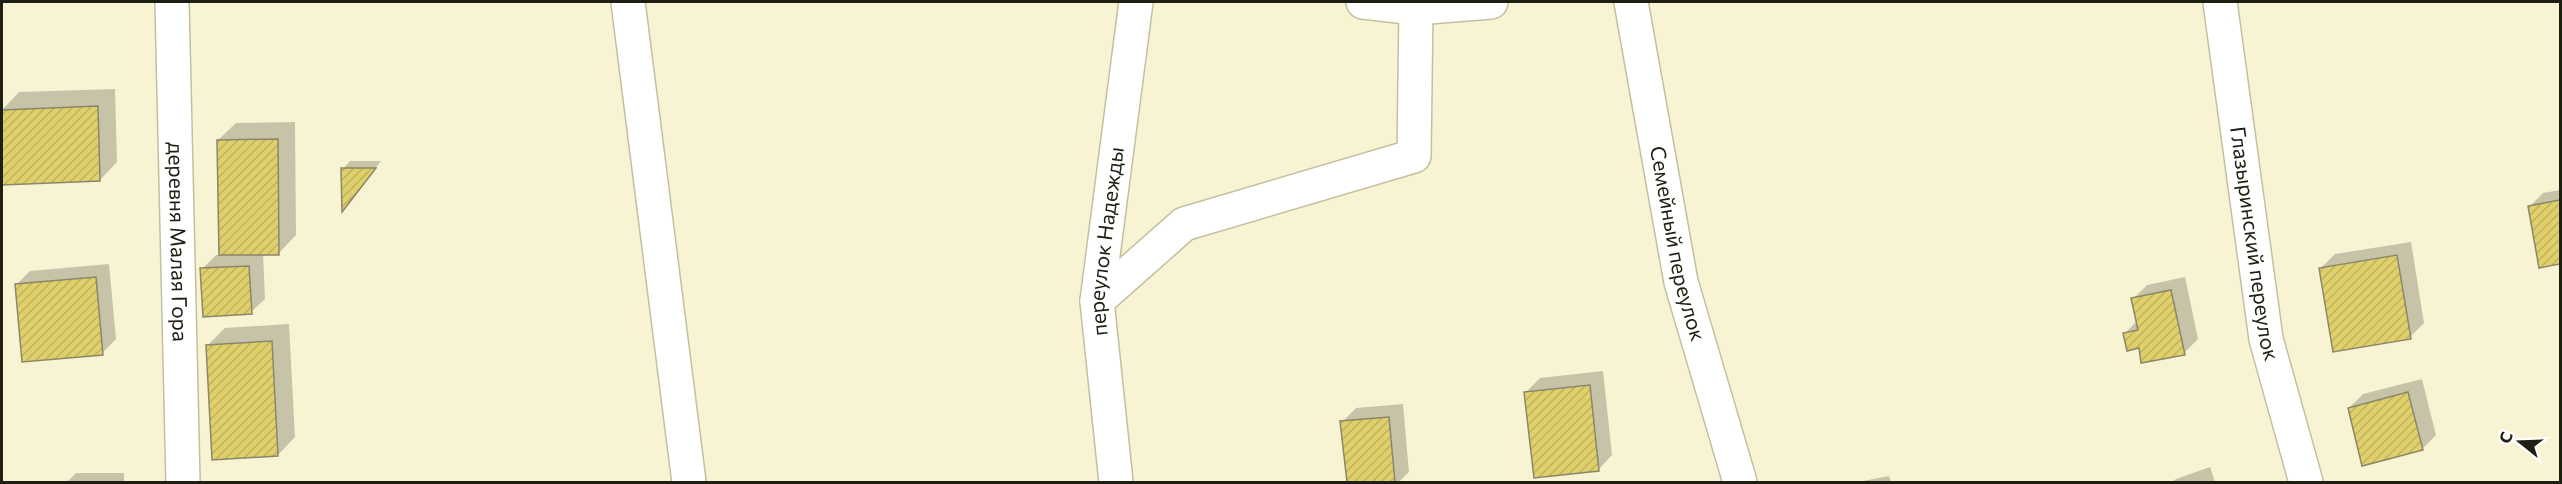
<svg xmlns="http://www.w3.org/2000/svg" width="2562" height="484" viewBox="0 0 2562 484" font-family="Commissioner,sans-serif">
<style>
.shadow{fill:#0003}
.building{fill:url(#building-hatch);stroke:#8b876a;stroke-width:1.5}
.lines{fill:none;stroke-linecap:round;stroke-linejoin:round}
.minor-casing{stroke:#c4bfa0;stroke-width:36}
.minor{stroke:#fff;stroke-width:33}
.labels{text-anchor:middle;stroke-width:5;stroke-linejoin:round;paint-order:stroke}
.street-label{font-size:21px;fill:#1f1e12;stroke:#fff}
</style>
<defs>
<pattern id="building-hatch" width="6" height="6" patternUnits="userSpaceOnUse" patternTransform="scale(1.5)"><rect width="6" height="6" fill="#dfd06b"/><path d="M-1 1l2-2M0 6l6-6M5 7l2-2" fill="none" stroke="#bfb25c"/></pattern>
</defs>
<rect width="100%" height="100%" fill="#f8f4d3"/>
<path class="shadow" d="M115,89l2,73 -17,18 -97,3 -1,-73 17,-18z
M295,122l1,113 -17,18h-16l2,46 -14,13 -49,-43 14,-14h4l-2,-115 18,-17z
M350,161h31l-32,41 -6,-33z
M2560,190v72l-20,4 -11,-59 14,-14z
M2411,242l13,81 -14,14 -89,-69 14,-14z
M109,264l7,75 -14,14 -86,-68 14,-14z
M2185,277l13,62 -14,14 -44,-6 -16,-13 14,-14 -5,-21 14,-14z
M289,324l6,113 -17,18 -71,-109 18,-18z
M1603,371l9,84 -13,14 -73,-77 14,-14z
M2422,379l14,56 -14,14 -73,-41 14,-14z
M1403,404l6,68 -10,10h-51l-6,-60 14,-14z
M2210,467l5,15h-43l4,-3z
M76,473h48v9h-57z
M1889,476l2,6h-33z"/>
<path class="building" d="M98,106l2,75 -98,4v-75z
M278,139l1,116h-60l-2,-115z
M341,168h35l-34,44z
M2560,200v64l-21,4 -11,-62z
M2397,255l14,84 -78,13 -14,-84z
M249,266l3,48 -49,3 -3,-49z
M96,277l7,78 -81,7 -7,-78z
M2171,290l14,65 -44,8 -2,-15 -12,3 -4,-18 15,-3 -7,-32z
M272,341l6,115 -66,4 -6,-115z
M1590,385l9,86 -65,7 -10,-86z
M2408,392l15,58 -61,16 -14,-58z
M1389,417l6,65h-48l-7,-61z"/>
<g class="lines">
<g class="minor-casing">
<g id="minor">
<path id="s1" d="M172,2l11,480"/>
<path d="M628,2l61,480"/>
<path d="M1363,2l53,6 75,-6"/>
<path id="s2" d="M1631,2l50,280 59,200"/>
<path id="s3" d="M2220,2l46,337 40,143"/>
<path d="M1097,301l87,-77 230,-68 2,-148"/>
<path id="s4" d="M1116,482l-19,-181 39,-299"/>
</g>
</g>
<use href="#minor" class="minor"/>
</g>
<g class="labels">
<g class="street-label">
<text dy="7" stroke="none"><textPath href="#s1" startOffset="240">деревня Малая Гора</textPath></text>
<text dy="7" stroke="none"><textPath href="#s4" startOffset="242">переулок Надежды</textPath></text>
<text dy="7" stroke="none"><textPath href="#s2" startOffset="246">Семейный переулок</textPath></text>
<text dy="7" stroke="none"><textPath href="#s3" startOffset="244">Глазыринский переулок</textPath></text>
</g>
</g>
<rect width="2562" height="484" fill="none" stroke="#1f1e12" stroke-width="6"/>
<g transform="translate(2520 442) rotate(288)" stroke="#ffffff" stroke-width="4.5" paint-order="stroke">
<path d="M0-4.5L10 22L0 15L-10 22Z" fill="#1f1e12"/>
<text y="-9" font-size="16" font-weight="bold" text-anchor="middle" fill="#1f1e12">С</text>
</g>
</svg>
